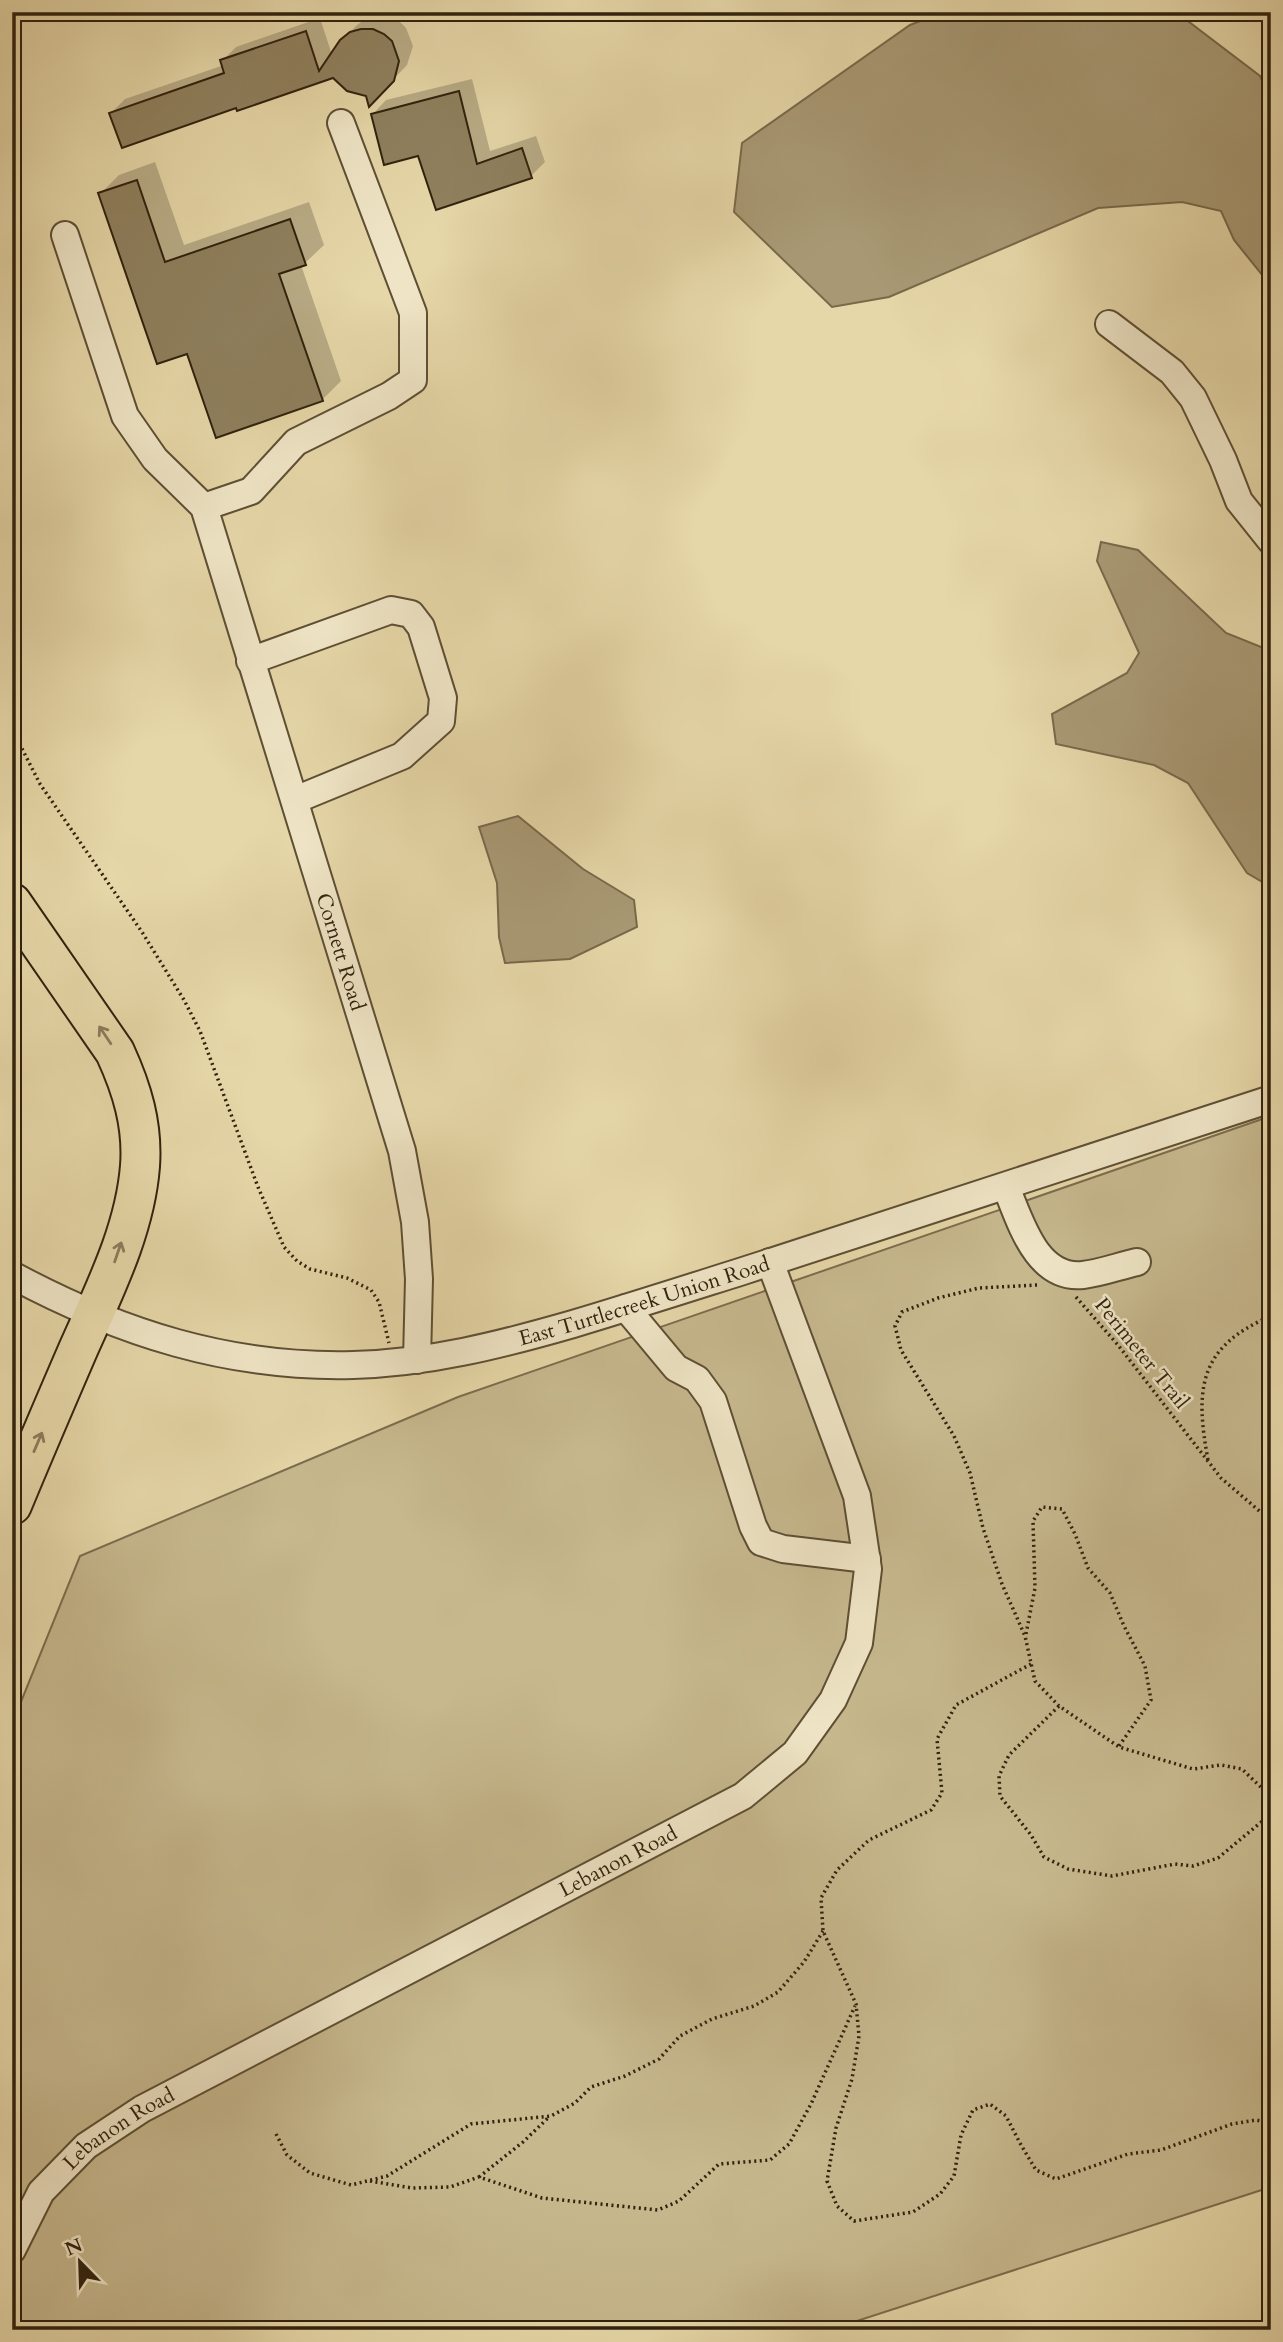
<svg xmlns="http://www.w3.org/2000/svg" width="1283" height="2342" viewBox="0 0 1283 2342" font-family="Cardo,serif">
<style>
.green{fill:#c7b88e;stroke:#7c6d4e;stroke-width:2}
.water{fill:#a89974;stroke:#78694b;stroke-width:2}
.shadow{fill:#0003}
.building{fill:#8f805e;stroke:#30220e;stroke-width:2}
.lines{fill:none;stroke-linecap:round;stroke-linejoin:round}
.minor-casing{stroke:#5e4f34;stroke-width:30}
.highway-casing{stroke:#30220e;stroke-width:42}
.path{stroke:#30220e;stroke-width:3.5;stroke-dasharray:2 3.5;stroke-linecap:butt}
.minor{stroke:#efe5c6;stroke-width:26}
.highway{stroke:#e6d7a8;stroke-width:38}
.oneway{stroke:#8b7c5b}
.labels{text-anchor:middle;stroke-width:5;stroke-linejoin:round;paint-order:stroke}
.street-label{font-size:21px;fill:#30220e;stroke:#efe5c6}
</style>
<rect width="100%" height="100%" fill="#e6d7a8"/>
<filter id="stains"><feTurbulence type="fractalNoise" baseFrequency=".00286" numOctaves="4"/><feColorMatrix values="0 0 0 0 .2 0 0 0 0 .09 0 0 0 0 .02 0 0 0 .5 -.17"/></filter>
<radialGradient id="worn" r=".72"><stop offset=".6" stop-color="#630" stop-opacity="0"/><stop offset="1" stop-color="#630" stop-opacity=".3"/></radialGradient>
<path class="green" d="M1271,1116v1071l-442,143h-817v-606l68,-168 378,-159z"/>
<path class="water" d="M944,12h232l84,64 11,23v187l-37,-46 -13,-29 -39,-9 -84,6 -209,89 -57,10 -98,-95 8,-69 168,-118z
M1101,542l37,8 88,83 45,18v236l-24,-14 -59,-90 -34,-18 -98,-21 -4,-30 75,-41 12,-20 -42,-92z
M518,816l65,53 51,31 3,27 -67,32 -65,4 -6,-26 -2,-54 -18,-56z"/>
<path class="shadow" d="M376,16h11l11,4 8,8 7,18 -6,19 -37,39 -2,-9 -35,-19 -96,30 -126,7 14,-14 99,-34 -2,-4 14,-14 84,-29 12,37 10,-14 14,-15 9,-7z
M472,79l18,72 46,-15 9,26 -14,14 -94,32 -18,-54 -46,-40 13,-14z
M155,162l29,83 125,-43 15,43 -19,18 -4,2 40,116 -19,19 -134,-48 -88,-158 19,-19z"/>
<path class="building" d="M361,29h12l11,5 8,7 7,20 -5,20 -25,26 -3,-11 -19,-5 -14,-13 -96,33 -1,-3 -114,40 -13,-35 115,-40 -4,-13 86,-29 13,40 21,-31 10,-8z
M459,91l18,73 45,-16 10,30 -96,32 -18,-54 -34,9 -13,-51z
M137,180l28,82 125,-43 16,46 -27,9 44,127 -107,37 -29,-84 -30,10 -59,-171z"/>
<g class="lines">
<g class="minor-casing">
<g id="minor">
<path id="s1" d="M65,235l60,181 30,43 49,48 198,644 13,71 4,57 -2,81"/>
<path d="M1109,324l63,48 21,26 30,62 16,41 32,40"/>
<path d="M204,507l47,-16 45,-49 93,-46 24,-16v-67l-72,-190"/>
<path d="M250,661l141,-51 20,4 10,13 22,71 -2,23 -39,35 -107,44"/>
<path d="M1006,1187c14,33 30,93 77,88 18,-2 36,-9 54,-13"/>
<path id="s2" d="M12,1275c108,58 217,93 341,90 76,-2 147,-20 220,-41 57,-17 113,-35 170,-53 176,-56 352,-113 528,-172"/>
<path d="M626,1308l50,60 21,11 16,22 40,125 8,16 22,7 84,10"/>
<path id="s3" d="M12,2250l29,-58 45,-46 56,-37 601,-313 52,-43 38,-53 26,-57 9,-74 -11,-73 -87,-234"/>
</g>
</g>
<g class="highway-casing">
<path id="highway" d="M12,903l103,149c17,37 28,73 25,114 -5,65 -37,127 -63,186 -22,51 -44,102 -65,153"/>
</g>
<path class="path" d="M12,729l28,55 102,148 42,68 16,31 58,156 26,60 13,14 13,8 37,9 24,12 8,12 10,41
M1037,1285l-58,3 -41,10 -36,14 -7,14 6,24 53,86 16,37 13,55 19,56 23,52 10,45 24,25 60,41 74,22 28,-4 21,4 29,28
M1076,1297l42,48 103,133 50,43
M1208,1460c-13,-71 -10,-113 63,-144
M1026,1634l9,-46 -2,-67 9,-14 20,2 13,25 13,34 22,25 14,33 21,40 6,34 -32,46
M1031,1664l-75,41 -19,34 5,54 -11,17 -62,30 -32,30 -16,28 2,33 33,73 3,32 -7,43 -16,49 -9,53 10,25 17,15 59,-9 27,-18 14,-18 7,-41 12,-25 17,-6 16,12 15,29 15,25 20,9 72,-25 33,-4 71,-26 24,-4 15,3
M1059,1706l-50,49 -10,21 1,20 31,39 13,22 24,12 44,7 63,-12 18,2 25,-8 53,-44
M276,2134l11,21 23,18 41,12 36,-9 84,-52 80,-8 24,-13 16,-16 34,-11 34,-17 21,-23 32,-17 42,-13 24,-14 26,-30 19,-31
M479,2177l44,-35 26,-25
M370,2181l42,7 38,-1 29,-10 63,21 116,12 21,-9 40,-37 51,-4 19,-16 22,-40 44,-98"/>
<use href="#minor" class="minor"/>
<use href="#highway" class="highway"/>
</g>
<defs><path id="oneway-shaft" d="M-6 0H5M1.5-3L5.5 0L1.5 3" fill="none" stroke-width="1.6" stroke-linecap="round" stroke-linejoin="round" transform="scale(1.75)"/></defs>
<g class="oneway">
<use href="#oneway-shaft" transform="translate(105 1035) rotate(-124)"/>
<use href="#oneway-shaft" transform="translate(118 1252) rotate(-71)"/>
<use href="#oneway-shaft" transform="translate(38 1442) rotate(-67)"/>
</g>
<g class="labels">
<g class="street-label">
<text dy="7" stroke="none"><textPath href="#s1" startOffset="777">Cornett Road</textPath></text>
<text dy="7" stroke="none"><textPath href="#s2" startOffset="656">East Turtlecreek Union Road</textPath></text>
<text transform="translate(1142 1353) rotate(51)" y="7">Perimeter Trail</text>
<text dy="7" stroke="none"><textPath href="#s3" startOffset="733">Lebanon Road</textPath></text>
<text dy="7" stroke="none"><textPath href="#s3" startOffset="166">Lebanon Road</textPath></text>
</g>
</g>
<rect width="1283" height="2342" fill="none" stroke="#e6d7a8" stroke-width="42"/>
<rect x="14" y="14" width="1255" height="2314" fill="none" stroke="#30220e" stroke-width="3.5"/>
<rect x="21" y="21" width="1241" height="2300" fill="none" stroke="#30220e" stroke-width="2"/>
<g transform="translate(80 2262) rotate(337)" stroke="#efe5c6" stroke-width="5" paint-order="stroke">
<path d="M0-5L12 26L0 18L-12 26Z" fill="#30220e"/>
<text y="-10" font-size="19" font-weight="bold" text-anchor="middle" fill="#30220e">N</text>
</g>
<rect width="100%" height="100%" filter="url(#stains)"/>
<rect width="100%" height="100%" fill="url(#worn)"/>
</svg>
